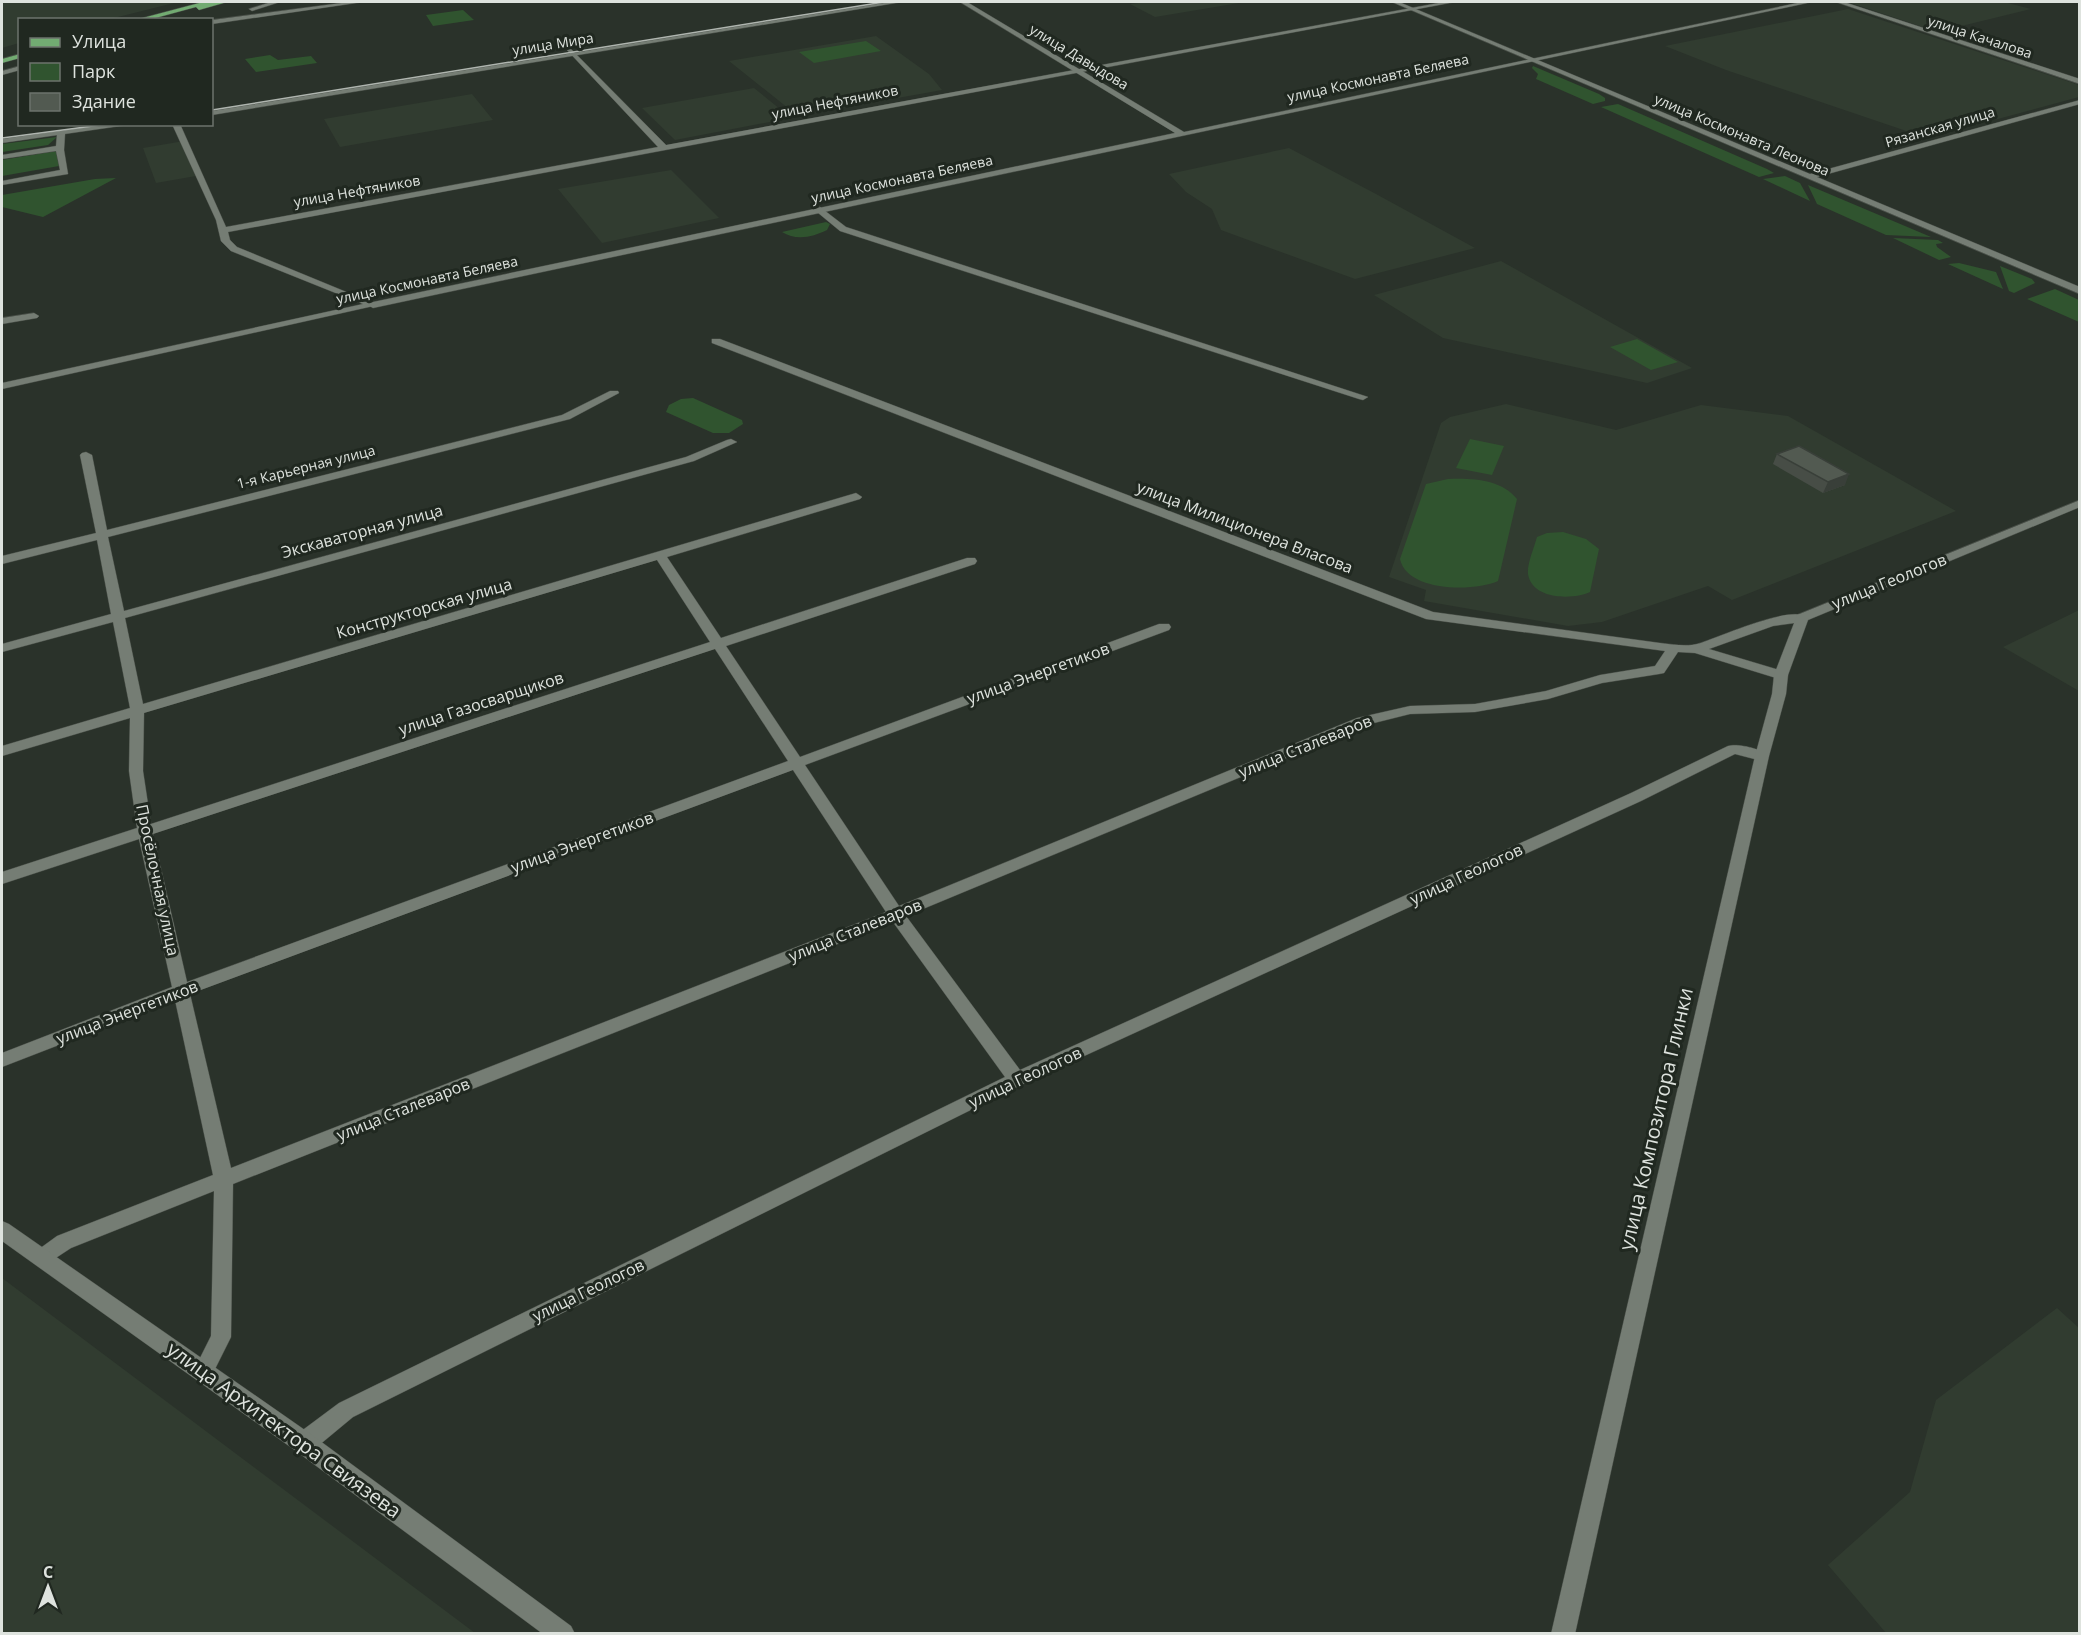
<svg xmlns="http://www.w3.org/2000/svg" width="2081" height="1635" viewBox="0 0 2081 1635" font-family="'Open Sans',sans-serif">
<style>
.built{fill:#313c30}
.green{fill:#30542f}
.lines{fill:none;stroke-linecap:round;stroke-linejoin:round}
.minor-casing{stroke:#484e47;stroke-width:1}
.tertiary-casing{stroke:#484e47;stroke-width:1}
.secondary-casing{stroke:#484e47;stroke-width:1}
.primary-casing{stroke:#484e47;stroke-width:1}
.minor{fill:#757d74;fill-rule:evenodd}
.tertiary{fill:#757d74;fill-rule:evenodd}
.secondary{fill:#757d74;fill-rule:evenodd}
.primary{fill:#72ab72;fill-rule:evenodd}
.tram{stroke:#afb5af;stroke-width:1.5}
.wall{fill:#474d46}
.shaded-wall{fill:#393f39}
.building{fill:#525a51;stroke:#393f39;stroke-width:1.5}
.labels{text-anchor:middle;stroke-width:6;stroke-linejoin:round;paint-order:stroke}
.far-street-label{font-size:14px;fill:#dee3de;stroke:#202820}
.street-label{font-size:16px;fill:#dee3de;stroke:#202820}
.near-street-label{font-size:20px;fill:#dee3de;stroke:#202820}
</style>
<rect width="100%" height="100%" fill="#2a322a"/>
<path class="built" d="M2,2h176l-68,17 -90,1 -1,23 -17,5z
M1146,2h99l-90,15 -25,-13z
M1848,2h156l27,7 -90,22 -9,-1z
M1848,9l231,76v12l-152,41 -201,-68 -61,-24z
M876,36l53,38 13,16 -144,26 -69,-55z
M754,88l37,30 -116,22 -33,-32z
M472,94l21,26 -153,27 -16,-28z
M184,141l12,35 -40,7 -13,-35z
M1289,148l87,46 99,54 -120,31 -134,-49 -9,-21 -26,-17 -17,-18z
M671,170l48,48 -117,25 -44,-54z
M1501,261l191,107 -45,15 -204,-45 -69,-43z
M1506,404l110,26 85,-25 87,11 168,95 -224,89 -24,-14 -106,36 -34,4 -144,-25 2,-11 -37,-13 52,-154 9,-6z
M2079,610v81l-76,-44 62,-30z
M2,1278l473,355h-473z
M2057,1308l22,20v305h-193l-58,-68 82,-73 26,-92z"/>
<path class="green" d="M463,10l11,10 -41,6 -7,-11z
M866,41l15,10 -67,12 -15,-11z
M270,55l8,5 33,-4 6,7 -61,9 -11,-13z
M1533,66l66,28 6,4v3l-12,3 -57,-25 2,-5 -6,-6z
M1618,104l149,65 7,4 -15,4 -158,-70z
M57,137l-9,8 -46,7v-8z
M56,151l3,15 -57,10v-16z
M1785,176l15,7 10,18 -47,-22z
M116,178l-73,39 -41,-10v-12l93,-16z
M1808,185l123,52 -45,-2 -69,-31z
M826,222l4,2 -3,6c-14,7 -31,11 -45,2z
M1893,238l45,2 5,3 -7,1 1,3 14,10 -12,3z
M1959,263l37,9 7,17 -55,-25z
M2000,266l32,13 3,4 -21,10 -5,-2z
M2055,289l24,11v22l-52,-23z
M1637,339l41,23 -27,8 -41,-23z
M693,398l49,22 1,4 -14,9h-16l-47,-21 3,-7 12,-6z
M1470,439l34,7 -12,29 -36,-7z
M1448,479c24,-1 53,0 69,20l-19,82c-24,11 -91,11 -98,-22l26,-75z
M1563,532l23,7 13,10 -9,43c-17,8 -58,8 -62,-18 -1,-10 6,-26 9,-37l10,-4z"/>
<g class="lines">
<g class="minor-casing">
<path id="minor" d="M271,2h9l-28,9 -3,-2z
M349,2h14l-151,22v-4z
M1444,2h11l-1227,230 2,8 7,7 141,58 -376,84v-6l361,-79 -132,-53 -10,-10 -5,-21 -44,-96h8l46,103 432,-80 -92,-98 2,-3 98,99z
M20,66v4l-18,5v-4z
M61,132l4,2 -1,16 4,24 -66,11v-4l58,-11 -4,-19 -54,8v-4l54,-9 1,-12z
M820,207l26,20 522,170 -5,3 -4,-1 -519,-168 -23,-19 -1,-2z
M34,313l5,3 -2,2 -35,6v-6z
M712,339h8l713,273 227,31c11,1 26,4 37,1 21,-6 96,-41 111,-26l-6,4 -29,4 -64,23 77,23 2,3 -2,3h-10l-81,-25 -17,-1 -14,21 -5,1 -57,9 -54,16 -73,13 -65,2 -44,11 -460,191 114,154 611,-277 97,-47c10,-3 34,3 41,10l-7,5 -27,-7 -94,47 -618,283 -670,333 -41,34 -8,3 -8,-3 -3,-8 3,-8 43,-32 666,-326 -112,-155 -660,262 -2,153 -21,42 -7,3 -7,-3 -3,-7 18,-36 3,-145 -143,57 -29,19 -7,-3 -3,-6 3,-6 22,-16 156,-61 -38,-175 -173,67v-14l170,-66 -33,-148 -137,45v-12l135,-44 -8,-57 1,-53 -128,38v-10l128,-38 -17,-86 -111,30v-8l109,-30 -14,-74 -95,24v-8l94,-23 -16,-78 2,-2 4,-1 6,3 15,75 455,-115 48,-24h8l1,2 -49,26 -462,118 16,74 562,-154 41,-17 4,-1 6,3 -43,19 -569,157 18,86 713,-211 6,4 -2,2 -193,58 54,81 246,-80h8l2,3 -2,3 -249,82 74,111 359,-133h10l2,3 -2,3 -364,135 94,141 458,-188 53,-12 65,-2 71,-13 54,-16 55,-9 10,-15 -239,-32 -714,-276zM657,560l53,82 -559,182 -8,-53 1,-58zM715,649l73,112 -601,221 -34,-148zM793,770l93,142 -655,256 -41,-174z"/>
</g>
<g class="tertiary-casing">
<path id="tertiary" d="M960,2h7l217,130 618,-130h10l-1439,306 -5,-3 5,-3 802,-169z
M1836,2h8l236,77v5z
M2080,500v7l-272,113 -20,55 -2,19 -17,62 -194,878h-24l204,-878 17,-62 2,-19 22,-57 1,-3z"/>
</g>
<g class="secondary-casing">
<path id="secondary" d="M890,2h12l-690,113v-4z
M1392,2h7l411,172 270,-74v4l-263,73 263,110v7z
M108,124h26l-132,19v-4z
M2,1221l7,3 303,211 259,191 4,8h-32l-247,-183 -294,-210z"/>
</g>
<g class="primary-casing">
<path id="primary" d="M203,2h24l-28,8 -3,-3 -48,13h-13z
M20,54v4l-18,5v-4z"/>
</g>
<use href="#minor" class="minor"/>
<use href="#tertiary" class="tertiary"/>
<use href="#secondary" class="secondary"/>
<use href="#primary" class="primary"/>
<path class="tram" d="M212,110l672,-108
M2,138l106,-14"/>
</g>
<path class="wall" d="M1777,454l68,31 -22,8 -50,-29z"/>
<path class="shaded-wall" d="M1849,474l-4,11 -22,8 5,-11z"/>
<path class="building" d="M1799,446l50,28 -21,8 -51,-28z"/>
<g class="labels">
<g class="far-street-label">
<text transform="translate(1980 37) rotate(18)" y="5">улица Качалова</text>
<text transform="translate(553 44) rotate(-9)" y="5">улица Мира</text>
<text transform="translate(1079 57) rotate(31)" y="5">улица Давыдова</text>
<text transform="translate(1378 78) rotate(-12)" y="5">улица Космонавта Беляева</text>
<text transform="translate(835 102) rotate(-11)" y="5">улица Нефтяников</text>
<text transform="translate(1940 127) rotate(-16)" y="5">Рязанская улица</text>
<text transform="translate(1742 135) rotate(23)" y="5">улица Космонавта Леонова</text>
<text transform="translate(902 179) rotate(-12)" y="5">улица Космонавта Беляева</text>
<text transform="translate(357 191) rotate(-10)" y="5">улица Нефтяников</text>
<text transform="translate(427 280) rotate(-12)" y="5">улица Космонавта Беляева</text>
<text transform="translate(306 467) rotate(-14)" y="5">1-я Карьерная улица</text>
</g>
<g class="street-label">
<text transform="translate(1245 527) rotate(21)" y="6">улица Милиционера Власова</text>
<text transform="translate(362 531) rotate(-15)" y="6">Экскаваторная улица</text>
<text transform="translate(1889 581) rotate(-22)" y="6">улица Геологов</text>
<text transform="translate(424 608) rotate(-16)" y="6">Конструкторская улица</text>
<text transform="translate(1038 673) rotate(-20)" y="6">улица Энергетиков</text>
<text transform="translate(481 703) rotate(-18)" y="6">улица Газосварщиков</text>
<text transform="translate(1305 746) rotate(-22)" y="6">улица Сталеваров</text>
<text transform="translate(582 842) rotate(-20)" y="6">улица Энергетиков</text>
<text transform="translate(1466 874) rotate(-25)" y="6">улица Геологов</text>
<text transform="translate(158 880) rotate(78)" y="6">Просёлочная улица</text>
<text transform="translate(855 930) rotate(-22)" y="6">улица Сталеваров</text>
<text transform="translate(127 1012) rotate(-21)" y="6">улица Энергетиков</text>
<text transform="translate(1025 1077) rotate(-25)" y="6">улица Геологов</text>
<text transform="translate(403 1109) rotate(-22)" y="6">улица Сталеваров</text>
<text transform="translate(588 1290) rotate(-26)" y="6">улица Геологов</text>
</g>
<g class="near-street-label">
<text transform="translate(1656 1119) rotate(-77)" y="7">улица Композитора Глинки</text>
<text transform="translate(284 1430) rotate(36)" y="7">улица Архитектора Свиязева</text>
</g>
</g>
<rect width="2081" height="1635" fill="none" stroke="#dee3de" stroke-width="6"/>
<rect x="18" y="18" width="195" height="108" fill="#202820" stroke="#6c736c" stroke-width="1.5"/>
<rect x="30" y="38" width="30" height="9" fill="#72ab72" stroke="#6c736c" stroke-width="1.5"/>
<text x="72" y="48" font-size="18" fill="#dee3de">Улица</text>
<rect x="30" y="63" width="30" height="18" fill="#30542f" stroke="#6c736c" stroke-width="1.5"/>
<text x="72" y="78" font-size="18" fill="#dee3de">Парк</text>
<rect x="30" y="93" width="30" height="18" fill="#525a51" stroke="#6c736c" stroke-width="1.5"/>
<text x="72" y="108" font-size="18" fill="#dee3de">Здание</text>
<g transform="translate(48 1587)" stroke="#202820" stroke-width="4.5" paint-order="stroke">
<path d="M0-4.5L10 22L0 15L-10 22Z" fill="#dee3de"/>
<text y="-9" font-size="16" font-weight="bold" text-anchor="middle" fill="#dee3de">С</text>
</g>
</svg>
